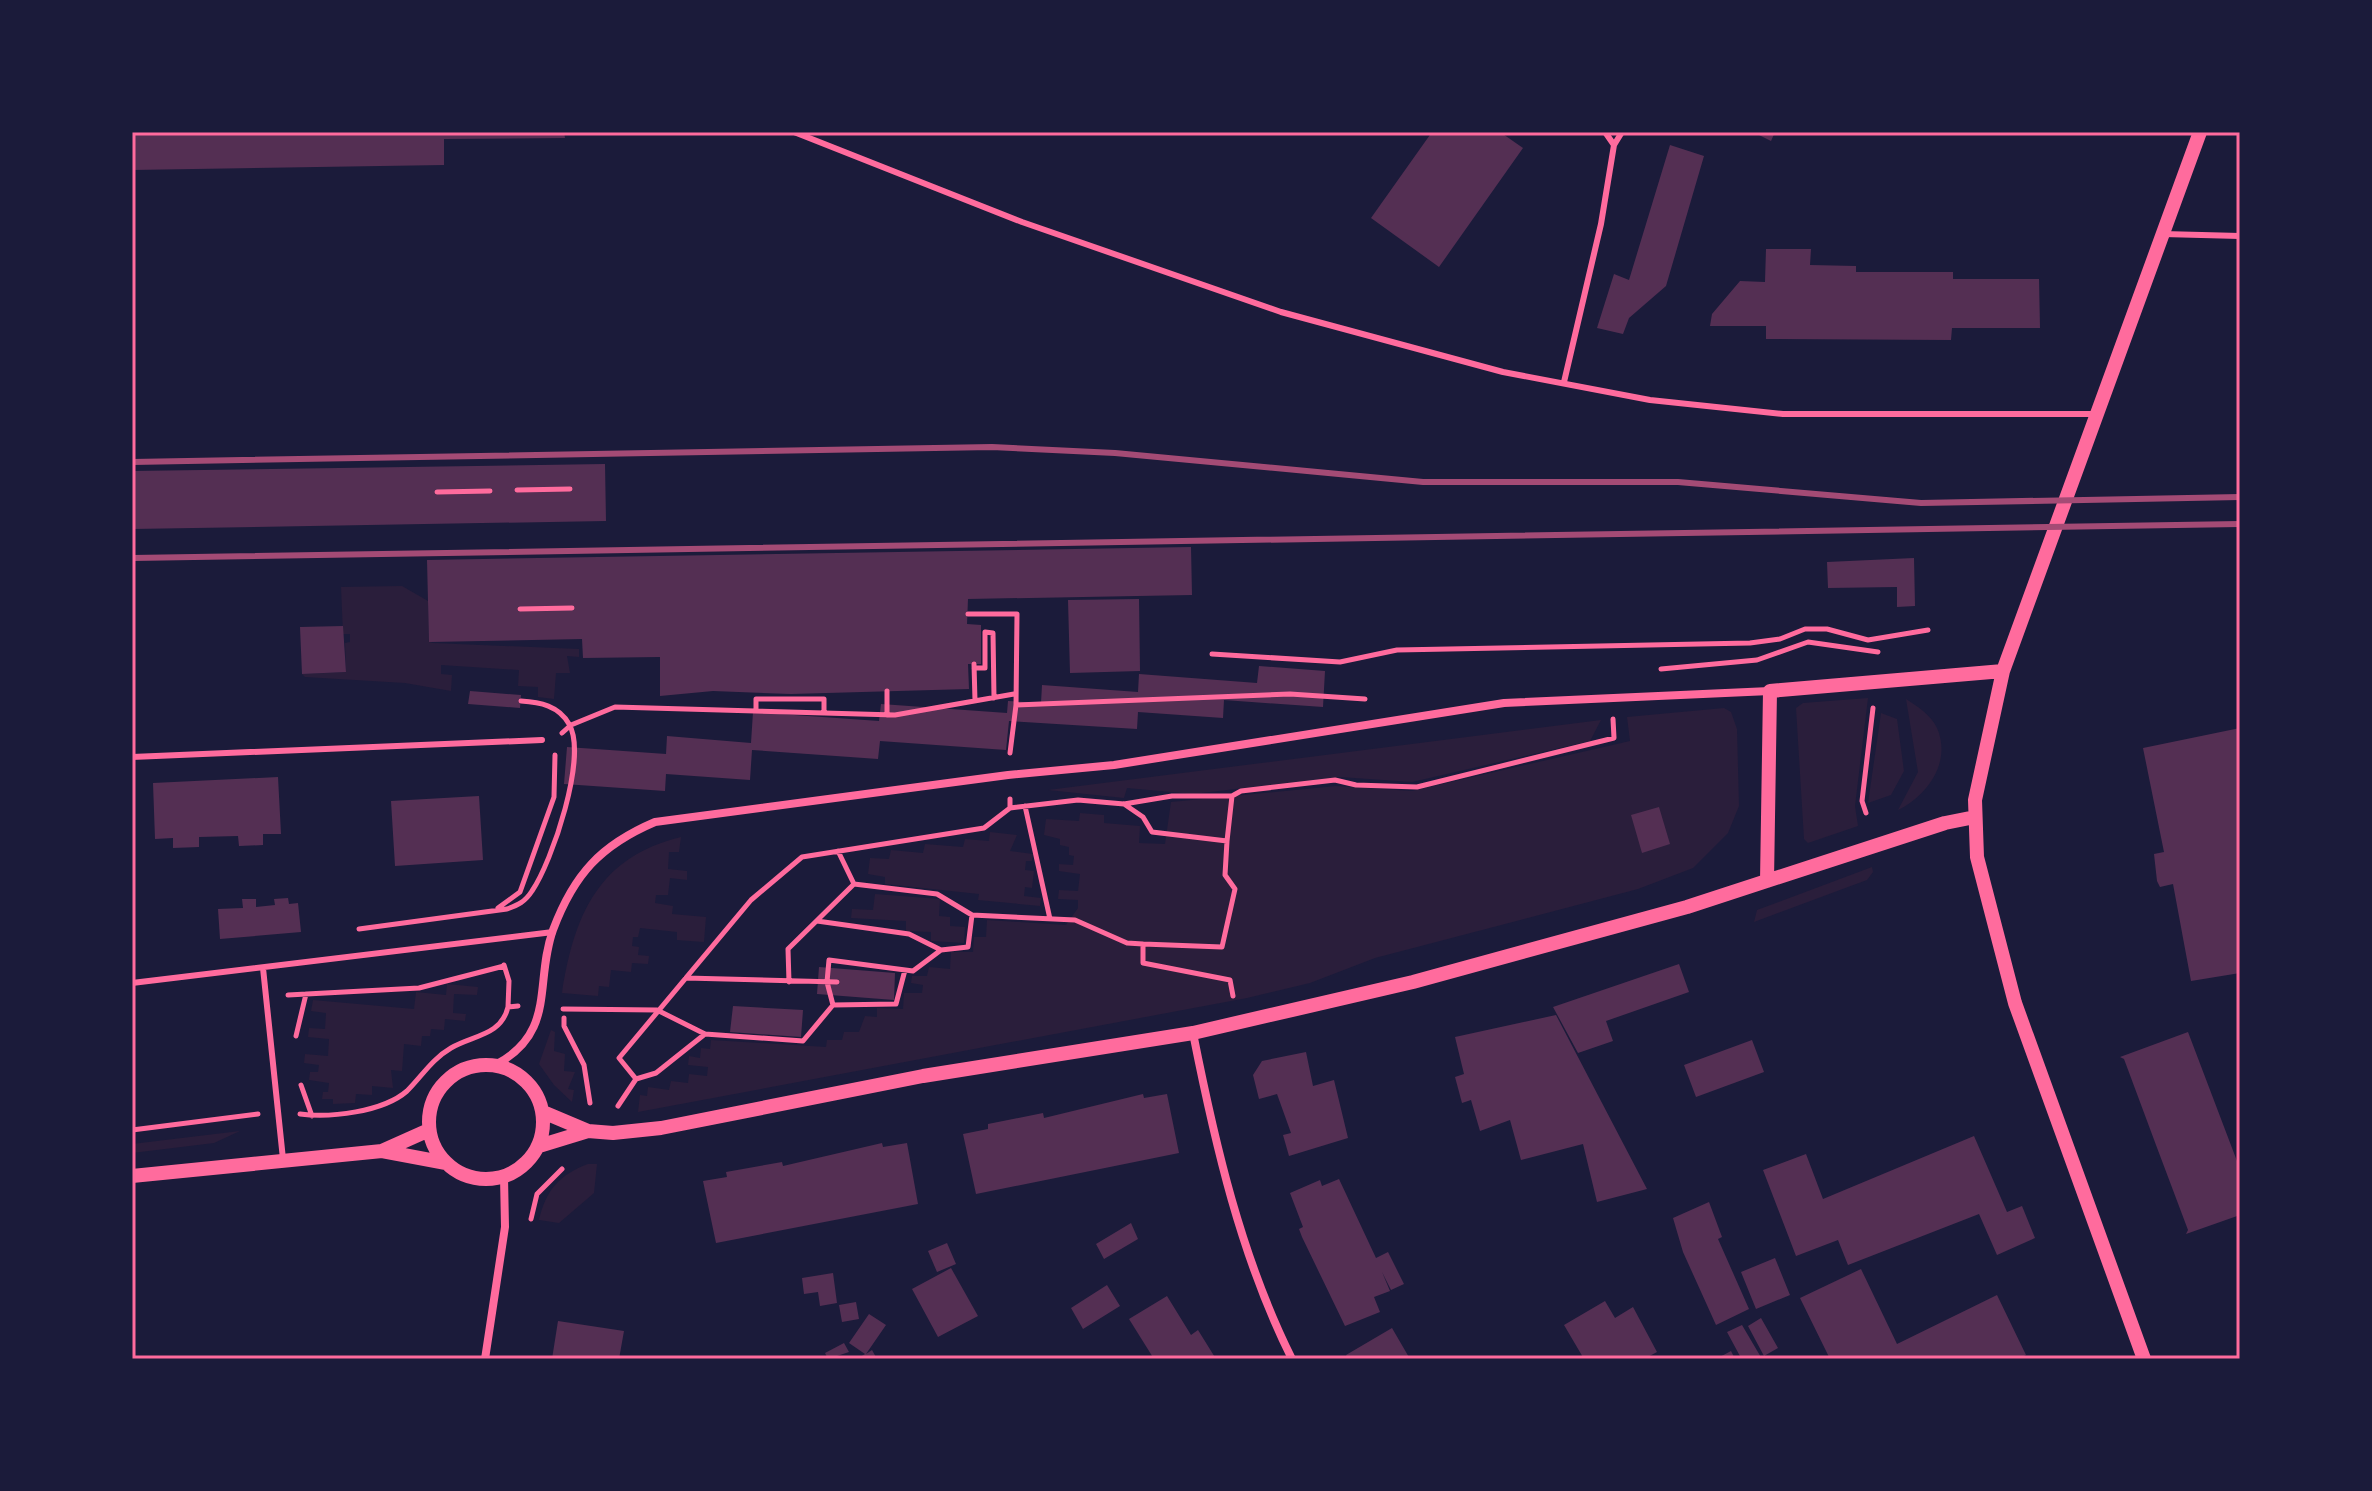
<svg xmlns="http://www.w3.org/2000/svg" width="2372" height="1491" viewBox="0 0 2372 1491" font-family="'IBM Plex Sans',sans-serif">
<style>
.green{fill:#2a1e3b}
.building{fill:#542f53}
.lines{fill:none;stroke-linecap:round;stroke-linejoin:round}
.path{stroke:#ff6b9d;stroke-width:5}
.service{stroke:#ff6b9d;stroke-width:6}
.minor{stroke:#ff6b9d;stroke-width:8}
.tertiary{stroke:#ff6b9d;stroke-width:14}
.rail{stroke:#a44b75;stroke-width:6}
.neatline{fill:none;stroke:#ff6b9d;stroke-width:3}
</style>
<rect width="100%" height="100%" fill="#1b1b3a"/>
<path class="green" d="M402,586l26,15 1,41 4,1 146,6v8l-12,-1 3,17h-14l-2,26 -16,-2v-10l-20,-1 1,-16 -78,-5v9l11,1 -1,16 -46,-8 -100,-6 -3,-3 44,-2 -1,-29 5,-1v-8h-7l-2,-47z
M1868,698l-13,108 3,20 -50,17 -4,-4 -8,-131 7,-5z
M1906,699c11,7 25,16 31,29 15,34 -10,68 -39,82l20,-38z
M1724,708l7,4 6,17 2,77 -11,27 -35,35 -55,21 -263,69 -65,25 -63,15 -609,114 2,-17 7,1 1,-9 21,3 2,-9 17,2 1,-9 18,2 1,-9 -20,-2 1,-9 11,2 1,-10 9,1 1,-9 115,7 1,-7h15l2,-8h15l6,-16 12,1v-9l26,1 1,-16h18l1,-8 -12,-2 1,-7h15l2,-9 21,2 1,-17h22l1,-15h12l1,-17 79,5 12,-17v-8l-20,-1 1,-9 19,1 2,-17 -21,-3v-7l14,1 1,-9 -5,-1v-8l-9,-2v-6l-16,-4 2,-16 33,2 1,-8 24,2v8l36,3 -1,17 26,1 6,-42 165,-16 76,5 218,-50 -3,-24z
M1881,713l16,6 7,52 -13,24 -23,8z
M1601,720l-11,21 -178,41 -72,-5 -147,17 -66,-6 -3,10 -76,-8z
M990,832l27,3 -7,16 23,3 -1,7h-6l-1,9 9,1 -2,17 -7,-1 -1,9 17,2 -1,8 -62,-6 1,-6 -94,-10v-7l-17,-3 2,-16 19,1 2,-9 32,3 2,-9 38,3 2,-8 24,2z
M681,837l-2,15h-10l-1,17 19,2v9l-17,-2 -2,17h-12l-1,8 18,3 -1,8 34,3 -2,25 -27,-2v-8l-37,-4 -2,9h-5l-1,9 7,1 -1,8 11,1 -1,8 -16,-1 -1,9 -20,-2 -2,17 -10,-1 -1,10 -36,-3c12,-77 36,-136 119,-156z
M1872,867l1,5 -6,8 -113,42 3,-12z
M875,894l65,5 -1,17 11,1v9l15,1 -1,16 -33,-2v-9l-25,-1v-10l-55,-3 1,-9 21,1z
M447,984l31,3 -1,8 -23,-1 -1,19 13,1 -1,7 -20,-2 -1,11 -13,-1 -1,7h-8l-1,10 -17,-2 -2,27 -11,-1 2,18 -21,-2v9l-16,-1 -1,9 -22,1v-5h-11l1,-7h5l1,-9 -20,-3 1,-8h8l1,-7 -15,-2 1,-9 23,2 1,-17 -21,-2 1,-9 16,1 1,-16 -15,-2 2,-11 101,9 2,-17 30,3z
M551,1030l4,2 -1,19 11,3 -1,17 11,1 -7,17 6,1 -2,12 -18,-17 -15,-21z
M240,1131l-26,12 -82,10v-9z
M588,1164h9l-3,29 -35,30 -20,-3c7,-30 20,-45 49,-56z"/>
<path class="building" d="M132,132h432l1,6 -121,1v26l-312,5z
M1432,132h68l23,16 -84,119 -68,-49z
M1753,132h22l-4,9z
M1670,145l34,11 -38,130 -37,32 -6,16 -26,-6 17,-54 15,6z
M1766,249h45l-1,16 46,1v6h97v7h86l1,49h-88l-1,12 -185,-1v-13h-56l2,-12 28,-33 25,1z
M605,464l1,57 -474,8v-58z
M1191,547l1,48 -224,4 -1,25 14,1v39h-13l1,25 -178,5 -78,-3 -53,5v-39l-77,1 -1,-19 -153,3 -2,-82z
M1914,558l1,48 -18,1v-20l-69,1 -1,-26z
M1139,599l1,72 -70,2 -2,-73z
M343,626l3,46 -44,2 -2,-47z
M1259,666l66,5 -2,36 -99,-7 -1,18 -85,-6 -1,17 -128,-8 -3,29 -126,-9 -2,18 -126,-9 -2,30 -84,-6 -1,17 -101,-7 3,-37 99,7 1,-18 84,7 2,-31 126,9 2,-17 126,9 1,-12 33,2 1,-18 96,7 1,-18 118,9z
M470,691l51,4 -1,13 -52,-4z
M2240,728v245l-49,8 -18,-97 -13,3 -3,-6 -3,-27 10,-2 -21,-104z
M278,777l3,57h-18v11l-24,1 -1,-10 -39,1v10l-26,1v-10l-18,1 -2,-56z
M479,796l4,64 -88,6 -4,-65z
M1659,807l11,37 -28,9 -11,-38z
M288,898l1,6 9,-1 3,29 -81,7 -2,-30 25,-1 -1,-9h14v8l19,-2 -1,-6z
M1679,964l10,28 -83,29 7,20 -35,12 -25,-46z
M819,967l76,6 -1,27 -77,-6z
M733,1006l70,4 -2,27 -71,-5z
M1556,1015l91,174 -50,13 -14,-58 -62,16 -11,-40 -30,11 -9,-31 -9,3 -7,-26 9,-3 -9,-37z
M2188,1032l52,137v46l-54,19 2,-4 -32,-85 -32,-86 -4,-2z
M1752,1040l12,32 -68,25 -12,-32z
M1306,1052l7,34 21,-6 14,58 -59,18 -6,-21 8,-2 -14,-39 -18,5 -6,-24 9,-14z
M1143,1094l1,4 23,-4 12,59 -203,41 -13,-60 25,-5v-5l55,-11 1,5z
M1974,1136l33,76 15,-6 13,32 -38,17 -18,-41 -131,51 -10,-25 -42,16 -33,-86 43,-16 17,45z
M882,1143l1,4 24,-4 11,61 -202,39 -13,-62 24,-4 -1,-5 56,-10 1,4z
M1339,1179l37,79 12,-6 16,32 -13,6 -9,-18 8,19 -16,6 6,15 -35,14 -43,-89 -3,-8 4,-2 -13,-34 30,-13 2,6z
M1709,1202l13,35 -4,2 31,70 -33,16 -33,-73 -10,-34z
M1131,1223l7,16 -34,20 -8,-15z
M947,1243l9,21 -19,8 -9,-21z
M1775,1258l15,37 -34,14 -15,-37z
M951,1268l27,48 -40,21 -26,-48z
M1861,1269l36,75 100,-49 29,60 -8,4h-188l-30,-61z
M833,1273l4,30 -17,3 -2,-14 -14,2 -2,-16z
M1107,1285l13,21 -37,23 -12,-21z
M1167,1296l24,39 7,-5 18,29h-62l-25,-40z
M1605,1301l10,17 18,-11 24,45 -13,7h-60l-20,-34z
M856,1302l3,17 -17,3 -3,-17z
M869,1314l17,11 -20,29 6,-4 5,9h-20l8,-5 -16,-11z
M1761,1318l17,30 -14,8 -16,-30z
M558,1321l66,10 -5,28h-67z
M1742,1325l20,34 -21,-1 -14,-26z
M1392,1328l18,31h-62l-2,-4z
M844,1343l5,9 -21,7 -3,-6z
M1731,1351l4,8h-19z"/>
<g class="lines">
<path class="path" d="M517,490l53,-1
M437,492l53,-1
M520,609l52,-1
M968,614h49l-1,91 -6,48
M1212,654l128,8 57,-12 353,-7 30,-4 25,-10h22l41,11 60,-10
M974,664l1,37
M974,668h11v-36l8,1 1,65
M1661,669l96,-9 51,-18 70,10
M887,691v24
M1016,705l274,-11 75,5
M756,711v-12h68v14
M562,733l9,-8 44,-18 280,8 119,-21
M1010,799v9l68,-8 46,4 48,-8h60l9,-5 94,-11 21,5 61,2 197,-49 -1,-19
M1124,804l19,13 9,15 75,9 5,-45
M1025,806l25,113
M1866,813l-4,-12 11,-93
M838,851l16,33 83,10 35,21 103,5 52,23 16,1v19l87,17 3,16
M498,908l22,-16 34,-95 1,-42
M817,921l92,13 32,16
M359,929l148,-20c11,-4 18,-7 25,-18 20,-29 56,-135 37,-167 -10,-18 -29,-22 -48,-23
M1143,944l79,3 13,-58 -10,-14 2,-34
M504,965l5,16 -1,26
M686,978l151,4
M789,982l-1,-33 66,-65
M288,995l131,-7 85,-22
M833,1005l-6,-23 2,-22 84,11 28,-21 27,-3 4,-32
M563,1009l94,1 48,24 98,7 30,-36 63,-1 9,-34
M564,1018v8l20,39 6,38
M296,1036l10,-42
M636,1079l20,-6 49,-39
M301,1085l11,31
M618,1106l18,-27 -17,-21 132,-158 51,-43 182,-29 26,-20
M300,1114c30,4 83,-2 107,-23 15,-15 25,-32 44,-43 22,-13 50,-12 57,-41l10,-1
M132,1130l126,-16
M531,1219l6,-25 25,-25"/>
<path class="service" d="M794,132l228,90 259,90 222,60 147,28 133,14h312
M1614,145l8,-13
M2163,234l77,2
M1564,382l37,-158 13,-79 -9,-13
M132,757l410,-17
M263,968l20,191
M132,983l421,-51"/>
<path class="minor" d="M1193,1033c22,111 48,224 99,326
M495,1065c62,-32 39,-82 58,-135 21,-56 48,-85 102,-108l353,-47 106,-10 390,-62 266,-12
M485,1359l20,-132 -1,-50"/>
<path class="tertiary" d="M1767,881l3,-190 233,-20
M429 1122a57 57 0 1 1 114 0a57 57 0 1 1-114 0Z
M543,1112l45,19 25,2 48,-5 262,-52 270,-43 220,-51 274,-75 258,-84 30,-6
M539,1146l49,-15
M382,1151l47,-21
M132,1176l250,-25 64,12
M2144,1359l-129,-356 -38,-146 -2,-57 28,-129 197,-539"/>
<path class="rail" d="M132,462l860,-15 123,6 308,29h255l243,21 319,-6
M132,558l2108,-34"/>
</g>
<rect width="2372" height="1491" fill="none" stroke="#1b1b3a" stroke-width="268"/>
<rect x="134" y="134" width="2104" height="1223" class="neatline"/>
</svg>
